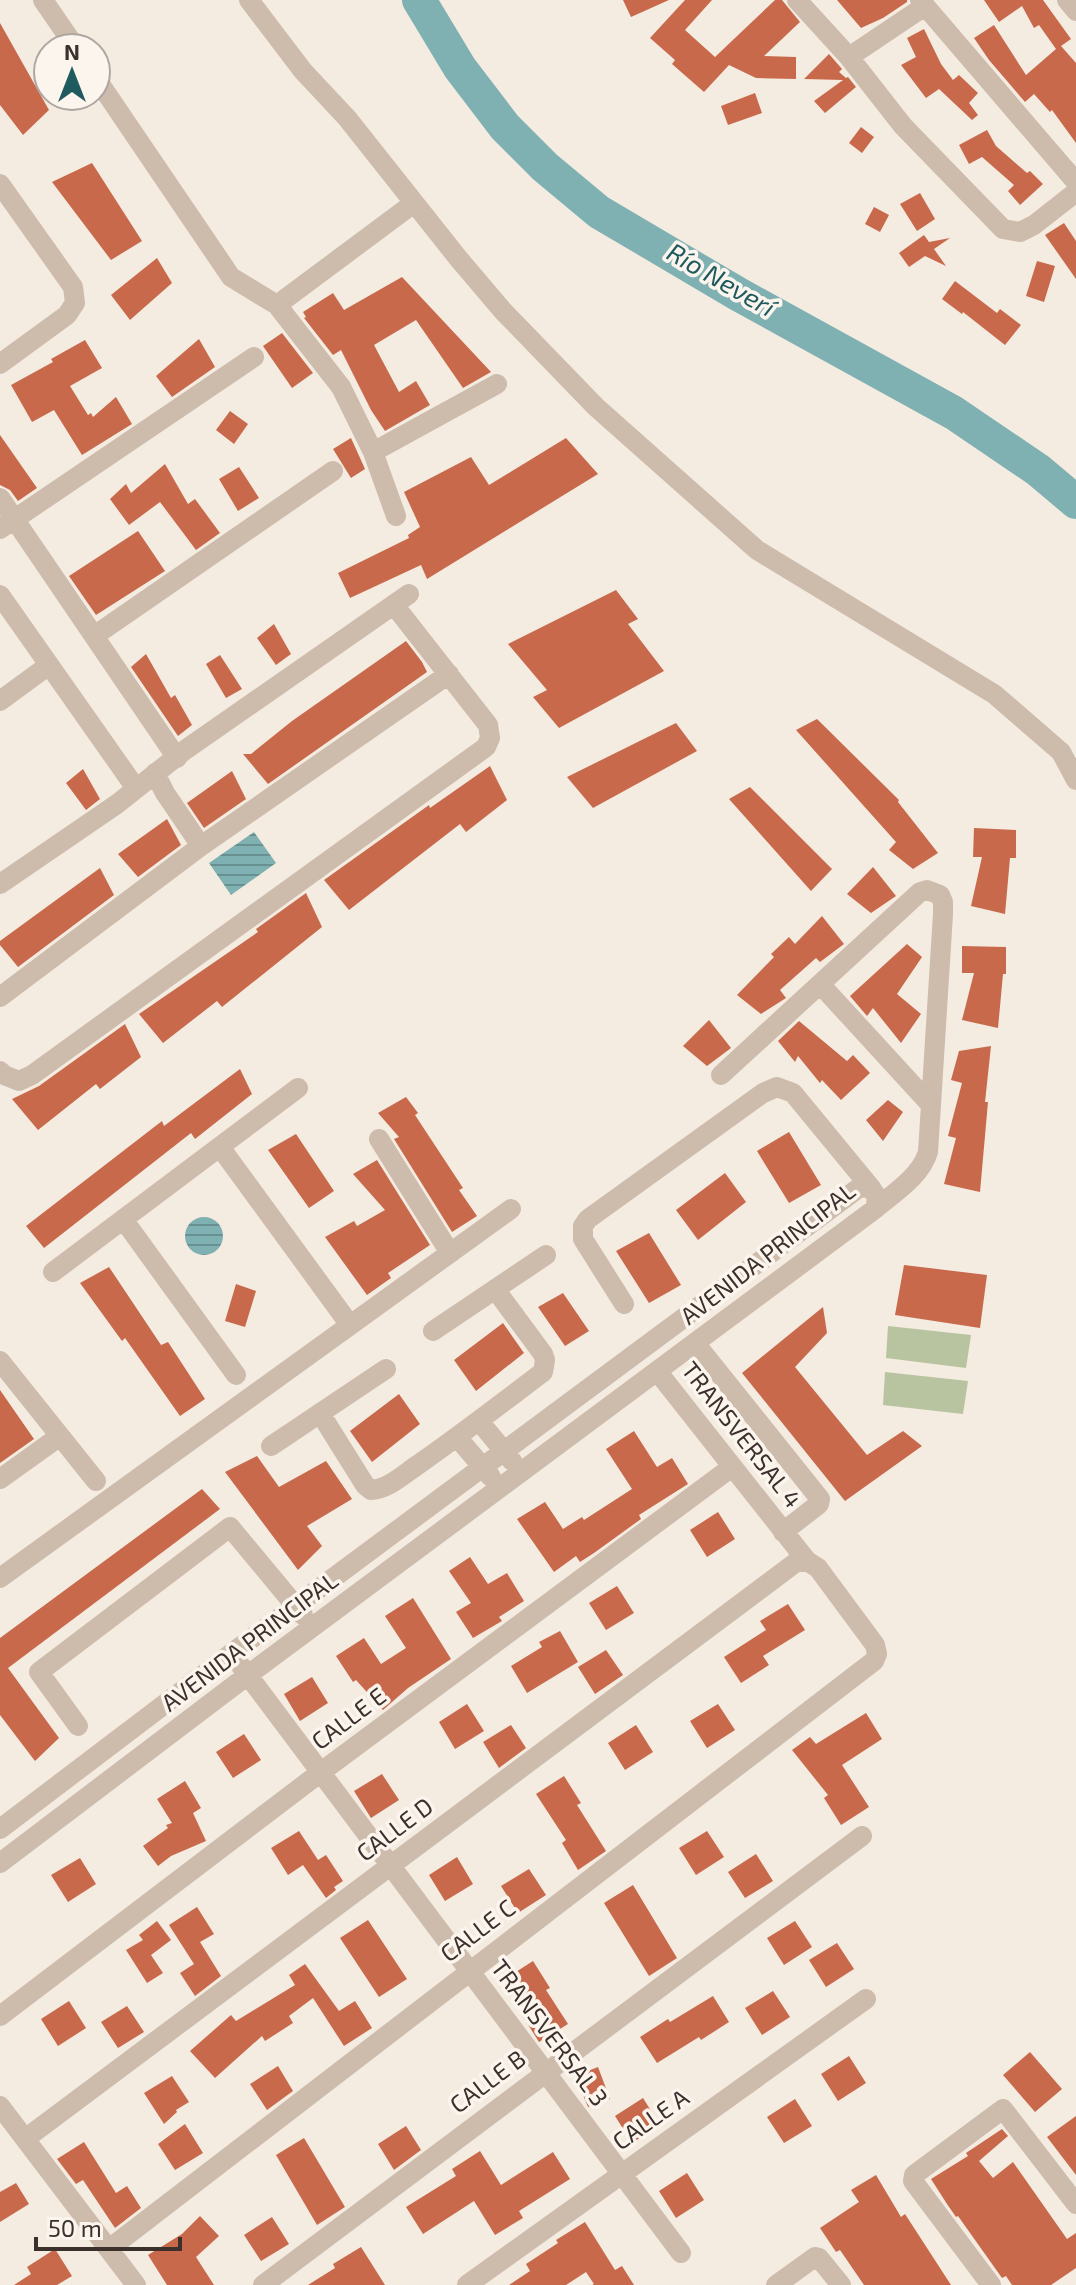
<svg xmlns="http://www.w3.org/2000/svg" width="1076" height="2285" viewBox="0 0 1076 2285" font-family="'Exo 2',sans-serif">
<style>
.green{fill:#b8c4a0}
.water{fill:url(#water-rules)}
.lines{fill:none;stroke-linecap:round;stroke-linejoin:round}
.river{stroke:#7fb0b2;stroke-width:34}
.building{fill:#c8694b}
.minor{stroke:#cdbbac;stroke-width:20}
.labels{text-anchor:middle;stroke-width:7;stroke-linejoin:round;paint-order:stroke}
.street-label{font-size:24px;fill:#3b302b;stroke:#fbf5ee}
.water-label{font-size:26px;font-style:italic;fill:#1f5a5e;stroke:#fbf5ee}
</style>
<defs>
<pattern id="water-rules" width="6" height="5" patternUnits="userSpaceOnUse" patternTransform="scale(2)"><rect width="6" height="5" fill="#7fb0b2"/><path d="M0 2.5h6" fill="none" stroke="#699091"/></pattern>
</defs>
<rect width="100%" height="100%" fill="#f4ebe1"/>
<path class="green" d="M888,1326l83,9 -5,33 -80,-10z
M885,1372l83,9 -5,33 -80,-9z"/>
<path class="water" d="M254,832l22,31 -45,32 -22,-32z
M185 1236a19 19 0 1 1 38 0a19 19 0 1 1-38 0Z"/>
<g class="lines">
<path class="river" d="M419,0l41,68 45,59 40,40 54,45 139,82 216,119 84,57 38,32"/>
</g>
<path class="building" d="M623,0h46l-38,17z
M685,0h27l-27,30 30,27 60,-57h7l18,22 -36,34 32,1v22l-40,-1 -27,-13 -25,27 -32,-28 3,-4 -25,-22z
M837,0h70v2l-24,16 -22,10z
M984,0h59l28,39 -10,7 15,17v80l-24,-33 -2,2 -16,-18 -9,8 -36,-42 -15,-22 20,-13 32,50 30,-26 -17,-24 -5,3 -12,-22 -23,16z
M0,23l49,87 -26,25 -23,-30z
M924,29l17,35 12,16 6,-5 19,18 -9,10 9,12 -6,5 -33,-31 -13,9 -25,-33 15,-8 -9,-19z
M829,54l13,15 -3,3 7,6 2,-1 8,10 -31,26 -11,-12 29,-21 -39,-1z
M755,93l7,20 -34,12 -7,-19z
M861,127l13,10 -12,16 -13,-10z
M987,130l9,16 31,27 3,-2 13,13 -23,21 -12,-14 6,-6 -32,-28 -13,7 -10,-19z
M92,163l50,78 -31,19 -59,-78z
M920,193l15,26 -18,12 -17,-27z
M874,207l15,8 -9,17 -15,-8z
M1064,223l12,18v38l-31,-44z
M924,235l5,7 21,-4 -16,11 12,17 -21,-10 -16,11 -10,-14z
M157,258l15,25 -42,37 -19,-25z
M1037,261l18,5 -11,36 -18,-6z
M402,277l89,95 -28,16 -47,-68 -42,25 25,47 17,-11 14,24 -45,26 -14,-21 -30,-60 -8,5 -29,-37 2,-1 -3,-5 30,-19 11,17z
M955,281l42,32 3,-4 21,16 -16,20 -42,-33 -1,2 -20,-15z
M282,333l31,40 -21,15 -29,-42z
M199,339l16,28 -43,30 -16,-21z
M85,340l17,28 -32,18 18,29 3,-2 2,4 23,-20 16,27 -50,31 -28,-45 -22,12 -21,-37 42,-23 -2,-3z
M230,411l18,13 -14,20 -18,-14z
M0,435l37,53 -19,13 -8,-11 -10,-5z
M351,438l14,31 -14,9 -18,-29z
M566,438l32,36 -171,105 -6,-14 -71,33 -12,-25 71,-35 -1,-3 12,-8 -16,-35 67,-35 18,28z
M165,464l23,40 7,-5 25,34 -24,17 -36,-48 -31,23 -19,-26 16,-15 5,9z
M239,467l20,31 -21,13 -19,-32z
M138,531l27,40 -69,44 -27,-39z
M616,590l22,29 -10,5 36,47 -105,57 -26,-31 14,-7 -39,-46z
M274,624l17,30 -15,11 -19,-27z
M406,641l16,21 5,10 -159,112 -25,-30h8l41,-33z
M146,654l25,44 4,-3 17,30 -14,11 -47,-69z
M220,655l22,34 -16,9 -20,-34z
M817,719l82,81 -1,2 40,51 -25,16 -24,-19 7,-8 -100,-112z
M676,723l21,28 -104,57 -26,-31z
M490,766l17,34 -41,32 -6,-8 -111,86 -25,-30 105,-75 1,3z
M83,769l17,30 -14,11 -20,-27z
M232,771l14,28 -42,29 -17,-25z
M750,787l82,82 -21,22 -82,-92z
M167,819l14,26 -43,32 -20,-23z
M974,828l42,2v28h-6l-5,56 -34,-8 11,-49h-9z
M873,867l23,29 -25,17 -24,-19z
M100,868l14,27 -96,72 -18,-22v-4z
M306,893l16,34 -100,80 -5,-6 -54,42 -24,-29 119,-82 -2,-3z
M822,916l22,28 -24,18 -4,-4 -36,32 6,8 -25,16 -24,-19 37,-38 -3,-3 18,-17 6,7z
M907,944l15,13 -25,37 24,20 -20,29 -28,-35 -6,8 -17,-20z
M962,946l44,1v27h-3l-5,54 -36,-8 12,-47h-12z
M709,1020l22,28 -24,18 -24,-20z
M799,1021l48,40 6,-6 17,18 -29,27 -19,-20 -2,3 -22,-27 -3,6 -17,-21z
M125,1024l16,33 -41,32 -4,-5 -58,46 -26,-31 27,-13z
M991,1046l-6,56h3l-8,90 -36,-8 12,-46 -8,-2 14,-53 -11,-3 8,-29z
M240,1069l12,25 -57,45 -4,-6 -147,115 -18,-22 136,-105 2,5z
M406,1097l12,16 -3,2 48,73 -4,2 18,26 -25,16 -58,-93 5,-2 -21,-24z
M888,1100l15,12 -20,29 -17,-21z
M789,1132l32,53 -32,18 -32,-52z
M296,1134l38,57 -25,17 -41,-58z
M377,1160l53,85 -42,28 3,5 -24,17 -42,-58 29,-16 3,5 28,-16 -32,-36z
M725,1173l21,29 -48,38 -22,-30z
M649,1233l32,52 -32,18 -33,-52z
M904,1265l83,10 -7,53 -85,-13z
M109,1267l52,78 7,-3 37,57 -25,17 -55,-78 -3,3 -42,-58z
M236,1284l20,7 -11,36 -20,-6z
M563,1293l26,38 -24,15 -27,-39z
M823,1307l4,26 -32,34 72,88 36,-24 19,15 -77,55 -103,-128z
M503,1323l21,30 -48,38 -22,-31z
M0,1390l34,49 -34,24z
M399,1394l21,30 -48,38 -22,-31z
M634,1431l23,36 15,-9 16,26 -49,31 2,4 -47,34 -14,9 -4,-6 -22,16 -37,-53 28,-17 18,27 19,-12 2,3 48,-31 -26,-40z
M257,1456l22,31 47,-26 26,38 -45,27 15,20 -24,24 -73,-98z
M202,1489l18,20 -212,159 51,70 -24,23 -35,-46v-77z
M718,1512l17,27 -28,18 -17,-27z
M470,1557l18,27 19,-11 17,28 -25,16 3,4 -29,17 -17,-26 15,-9 -22,-32z
M617,1586l17,27 -28,17 -17,-27z
M413,1598l38,61 -43,29 -25,22 -27,-30 -3,2 -17,-26 28,-18 17,26 25,-16 -21,-32z
M788,1604l17,26 -42,26 6,9 -28,18 -17,-26 42,-27 -6,-9z
M560,1631l18,31 -51,31 -16,-27 31,-19 -3,-5z
M606,1650l17,25 -28,19 -17,-27z
M312,1677l16,26 -28,18 -16,-27z
M467,1704l17,27 -29,18 -16,-27z
M718,1704l17,26 -28,18 -17,-27z
M866,1713l16,26 -40,26 27,42 -28,18 -17,-27 4,-3 -36,-45 18,-13 6,7z
M511,1725l15,23 -27,20 -16,-26z
M636,1725l17,27 -28,18 -17,-27z
M244,1734l17,26 -28,18 -17,-26z
M382,1774l17,26 -28,18 -17,-27z
M564,1776l17,27 -4,2 29,46 -28,19 -16,-27 4,-3 -30,-46z
M185,1781l16,27 -8,5 13,28 -35,15 -13,10 -15,-20 25,-18 -2,-3 6,-2 -15,-24z
M299,1831l19,29 8,-5 17,26 -9,6 2,3 -10,8 -23,-33 -15,10 -17,-27z
M707,1831l17,26 -28,18 -17,-27z
M756,1854l17,27 -28,17 -17,-26z
M457,1857l16,27 -28,17 -16,-26z
M80,1858l16,26 -28,18 -17,-27z
M529,1869l17,26 -28,18 -17,-27z
M633,1885l44,73 -28,18 -45,-73z
M197,1907l17,27 -14,8 21,34 -26,20 -15,-23 14,-9 -25,-39z
M368,1920l39,59 -28,18 -39,-59z
M157,1921l14,19 -20,15 12,18 -16,10 -21,-33 17,-10 -4,-5z
M795,1921l17,26 -28,18 -17,-27z
M837,1943l17,26 -28,18 -17,-27z
M533,1961l17,27 -4,2 22,34 -29,18 -17,-27 4,-2 -21,-34z
M305,1964l34,47 16,-10 17,27 -28,18 -31,-48 -24,18 4,7 -28,18 -3,-5 -47,42 -25,-27 41,-36 5,6 59,-36 -6,-10z
M773,1991l17,26 -28,18 -17,-27z
M713,1996l16,26 -28,18 -2,-3 -42,26 -17,-26 28,-18 2,3z
M69,2001l17,27 -28,18 -17,-27z
M127,2006l17,26 -26,16 -17,-26z
M1030,2052l32,37 -27,23 -32,-37z
M849,2056l17,27 -28,18 -17,-27z
M278,2066l15,25 -26,19 -17,-26z
M598,2067l12,32 -22,8 -13,-31z
M172,2076l17,26 -13,8 1,2 -13,12 -20,-31z
M643,2098l17,27 -28,18 -17,-27z
M795,2099l17,27 -28,17 -17,-26z
M1076,2116v59l-29,-38z
M185,2124l18,29 -28,17 -17,-26z
M406,2126l15,24 -27,20 -16,-26z
M1002,2129l6,7 -29,25 14,17 20,-16 54,77 9,-6v35l-25,17h-39l-6,-9 -4,2 -44,-62 -2,1 -9,-13 -16,-25 37,-23 -2,-3z
M304,2138l41,69 -28,18 -41,-70z
M84,2142l32,51 11,-7 14,22 -26,20 -32,-48 -7,4 -19,-25z
M480,2151l21,34 52,-33 17,27 -51,32 4,7 -28,17 -21,-34 -51,33 -17,-27 50,-31 -4,-7z
M687,2173l17,27 -28,18 -17,-27z
M876,2175l25,42 4,-3 46,71h-87l-24,-35 -4,2 -16,-24 39,-26 -8,-12z
M16,2183l13,21 -29,18v-30z
M200,2216l19,20 -23,21 18,28h-47l-19,-30 34,-21z
M272,2217l17,27 -28,17 -17,-26z
M585,2222l30,48 7,-4 12,19h-42l2,-1 -8,-12 -20,13h-57l21,-14 -4,-7 32,-21 -2,-3z
M361,2247l24,38h-77l27,-17 -2,-4z
M55,2249l17,27 -15,9h-43l17,-11 -4,-7z"/>
<g class="lines">
<path class="minor" d="M43,0l33,48
M249,0l54,71 44,47 111,140 45,53 93,96 161,143 237,144 67,58 15,28
M797,0l52,57 54,69 100,103 17,3 14,-7 42,-33
M920,0l156,182
M1067,0l9,11
M849,57l76,-51
M96,78l135,199 46,28 64,82 32,65 23,64
M0,184l73,103 2,16 -8,12 -67,49
M277,305l137,-102
M373,452l124,-68
M0,498l177,260
M0,529l254,-172
M0,595l135,192
M94,636l239,-165
M0,701l49,-36
M155,773l10,20 36,53
M0,884l117,-80 68,-54 224,-156
M820,984l111,121
M0,997l201,-151 248,-172
M0,1071l4,4 15,6 13,-6 454,-328 4,-9 -2,-13 -94,-120
M721,1075l199,-183 7,-2 13,5 3,7v12l-15,238c-7,24 -34,41 -53,57
M379,1139l71,114
M220,1147l130,178
M123,1219l113,156
M53,1272l245,-184
M624,1304l-41,-65v-13l5,-7 175,-126 14,-6 16,6 79,96
M433,1331l113,-76
M695,1343l125,156 -1,5 -36,28
M0,1361l96,120
M657,1371l150,190
M320,1413l45,72 6,5c18,-1 34,-17 48,-26 43,-30 83,-61 124,-92l2,-12 -2,-6 -48,-65
M479,1421l33,40
M457,1437l34,40
M271,1446l115,-77
M0,1479l60,-43
M0,1578l511,-369
M241,1666l440,587
M78,1726l-39,-54 191,-145 73,88
M0,1829l232,-176 628,-466c15,1 19,8 15,22l-627,466 -248,188
M0,2016l321,-244 411,-305
M0,2106l136,179
M25,2139l770,-576 12,-2 11,7 57,77 2,9 -3,7 -765,588
M263,2285l599,-449
M467,2285l399,-286
M776,2285l39,-28 4,1 22,27
M991,2285l-78,-104 1,-6 89,-66 73,95"/>
</g>
<g class="labels">
<g class="street-label">
<text transform="translate(768 1254) rotate(-38)" y="8">AVENIDA PRINCIPAL</text>
<text transform="translate(741 1435) rotate(52)" y="8">TRANSVERSAL 4</text>
<text transform="translate(250 1642) rotate(-37)" y="8">AVENIDA PRINCIPAL</text>
<text transform="translate(349 1719) rotate(-37)" y="8">CALLE E</text>
<text transform="translate(395 1830) rotate(-37)" y="8">CALLE D</text>
<text transform="translate(478 1931) rotate(-37)" y="8">CALLE C</text>
<text transform="translate(549 2033) rotate(53)" y="8">TRANSVERSAL 3</text>
<text transform="translate(488 2082) rotate(-37)" y="8">CALLE B</text>
<text transform="translate(651 2120) rotate(-35)" y="8">CALLE A</text>
</g>
<g class="water-label">
<text transform="translate(721 280) rotate(30)" y="9">Río Neverí</text>
</g>
</g>
<g transform="translate(72 72)"><circle r="38" fill="#fbf5ee" stroke="#aea6a0" stroke-width="2"/>
<path d="M0-6L14 30L0 20L-14 30Z" fill="#1f5a5e"/>
<text y="-12" font-size="22" font-weight="bold" text-anchor="middle" fill="#3b302b">N</text>
</g>
<path d="M36 2237v12h144v-12" fill="none" stroke="#3b302b" stroke-width="4"/>
<text x="48" y="2237" font-size="24" fill="#3b302b" stroke="#fbf5ee" stroke-width="6" paint-order="stroke">50 m</text>
</svg>
